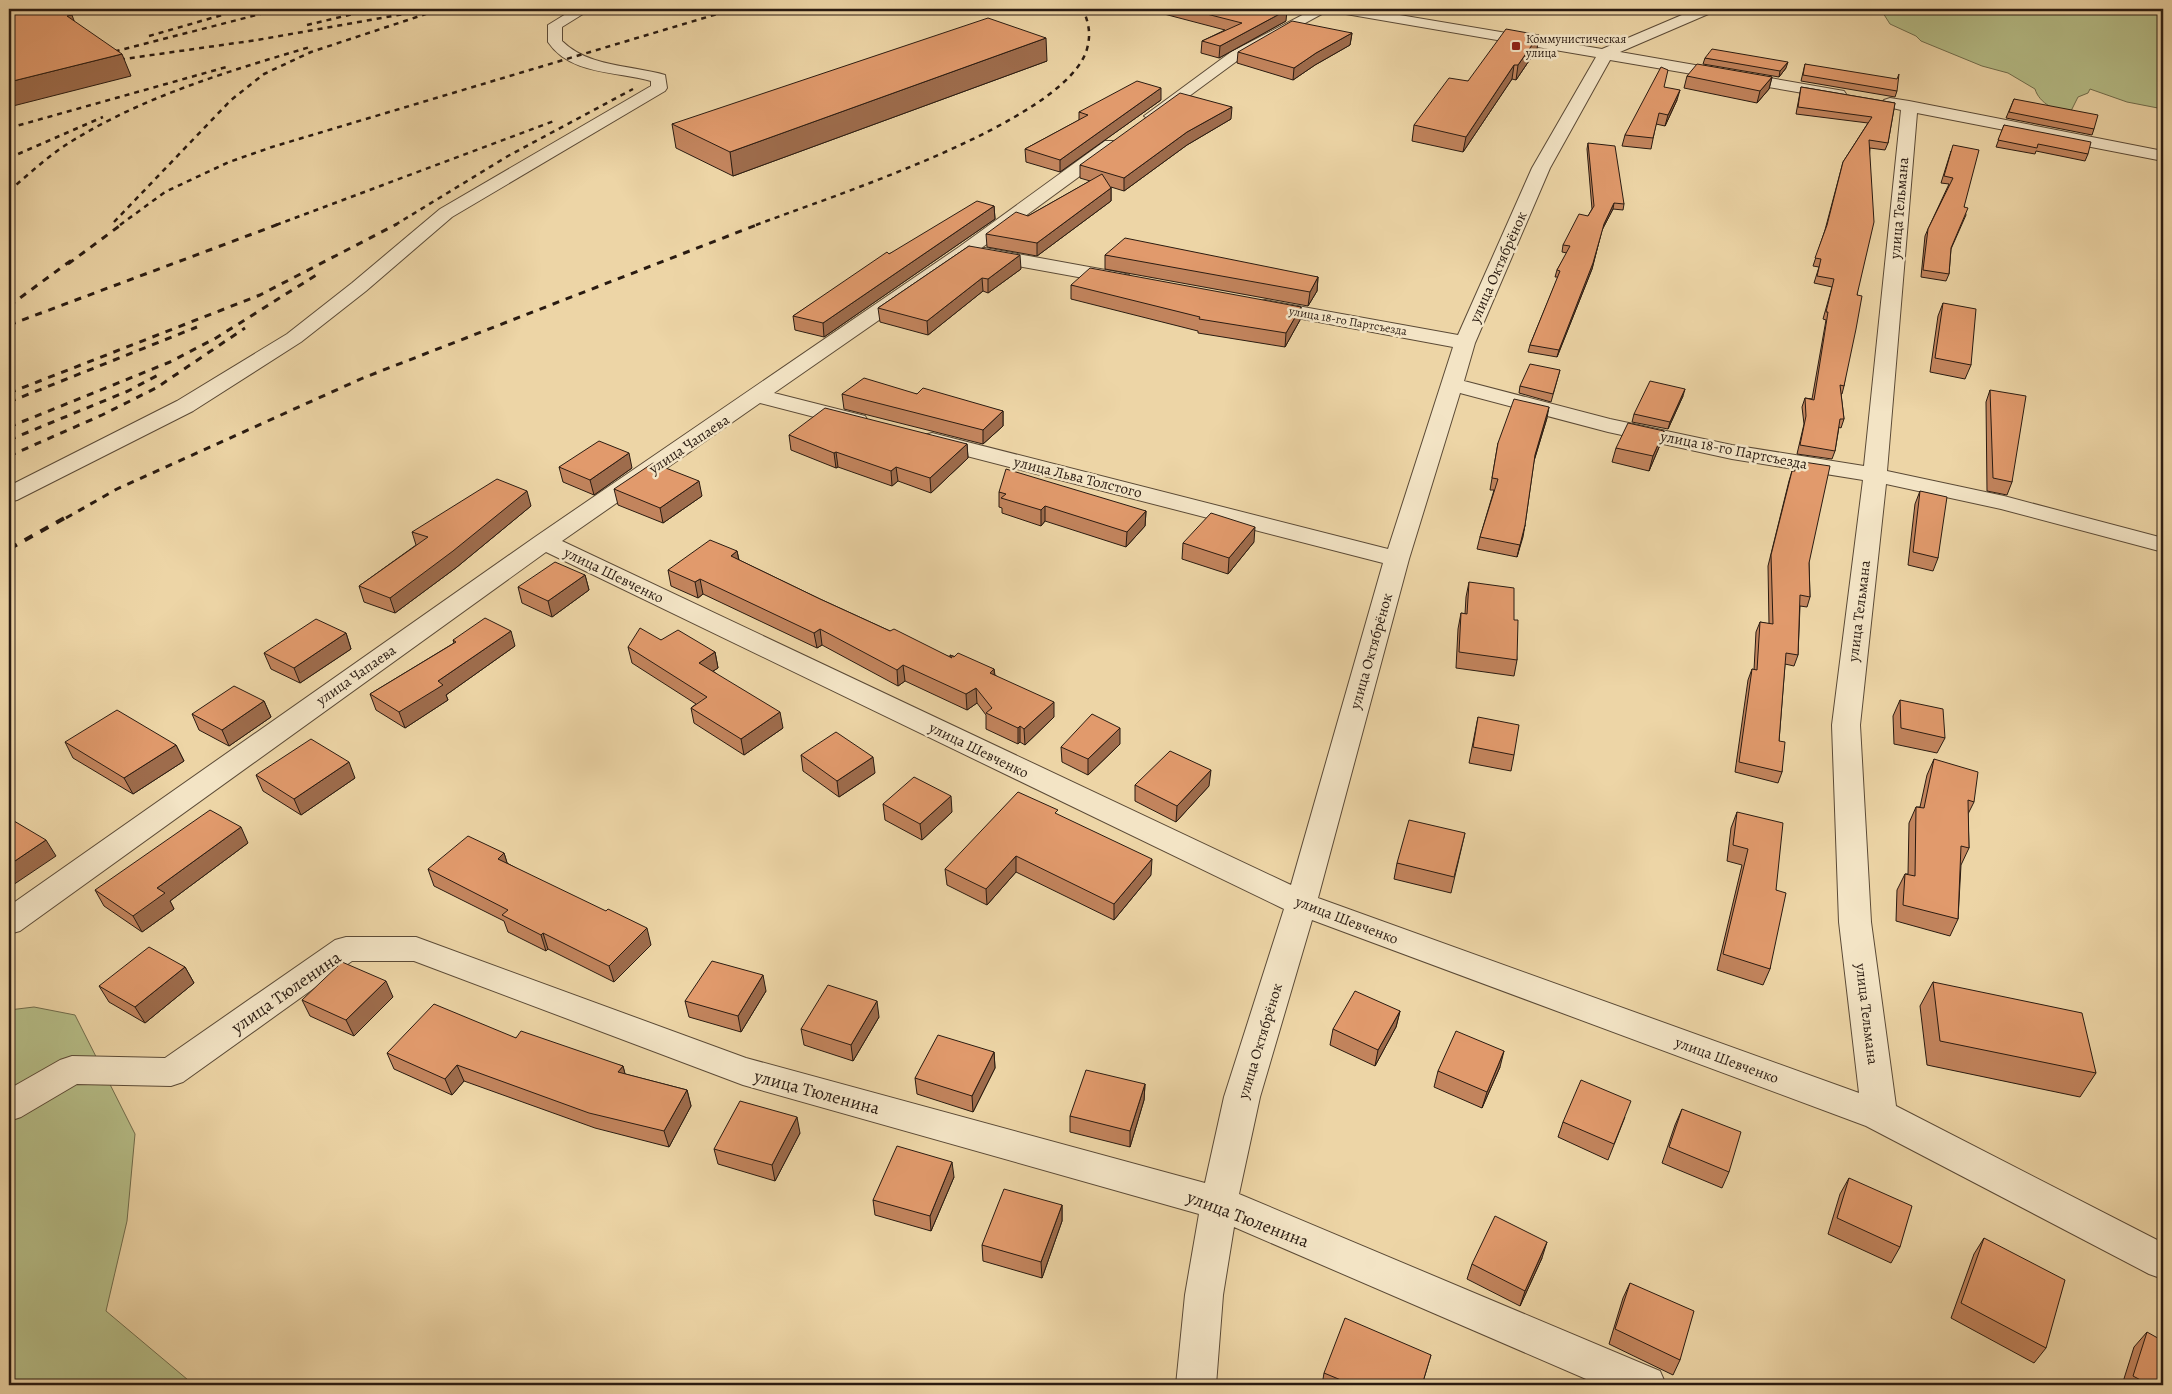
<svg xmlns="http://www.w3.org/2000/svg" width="2172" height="1394" viewBox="0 0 2172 1394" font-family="Alegreya,serif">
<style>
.green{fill:#b6be88;stroke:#706c4c}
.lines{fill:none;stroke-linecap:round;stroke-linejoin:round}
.minor-casing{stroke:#5b4a36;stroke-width:2}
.minor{fill:#f3e4c5;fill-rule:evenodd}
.rail-far2{stroke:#2a1b11;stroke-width:2.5;stroke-dasharray:5 5;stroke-linecap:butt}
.rail-far1{stroke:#2a1b11;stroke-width:3;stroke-dasharray:7 7;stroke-linecap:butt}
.rail{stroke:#2a1b11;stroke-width:4;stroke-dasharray:9 9;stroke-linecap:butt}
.wall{fill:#c2845d;stroke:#2a1b11}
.shaded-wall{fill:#9e6c4c;stroke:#2a1b11}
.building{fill:#e19a6c;stroke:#2a1b11}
.poi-dot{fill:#8f2418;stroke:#f3e4c5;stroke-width:2}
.labels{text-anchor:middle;stroke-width:5;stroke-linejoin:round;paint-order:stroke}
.far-poi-label{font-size:12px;fill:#2a1b11;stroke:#f3e4c5;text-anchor:start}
.far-street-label{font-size:12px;fill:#2a1b11;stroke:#f3e4c5}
.street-label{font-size:15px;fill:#2a1b11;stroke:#f3e4c5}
.near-street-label{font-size:18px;fill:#2a1b11;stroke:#f3e4c5}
</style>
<rect width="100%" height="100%" fill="#edd5a6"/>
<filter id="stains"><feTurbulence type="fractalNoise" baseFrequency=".004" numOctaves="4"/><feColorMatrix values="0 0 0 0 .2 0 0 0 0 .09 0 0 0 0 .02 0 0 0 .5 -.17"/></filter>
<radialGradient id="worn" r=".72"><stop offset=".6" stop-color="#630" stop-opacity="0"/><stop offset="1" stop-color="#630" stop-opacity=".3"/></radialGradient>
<path class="green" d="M1883,9h267l13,4v96l-36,-7 -37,-13 -2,4 -10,4 -7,14c-14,2 -32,-8 -36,-22l-27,-16 -26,-7 -61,-25 -5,-5 -26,-12 -7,-11z
M34,1007l41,8 60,119 -8,87 -21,90 88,74h-185v-375z"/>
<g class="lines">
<g class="minor-casing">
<path id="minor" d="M574,9h17l-29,18v14c26,26 69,24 103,34l2,13 -2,3 -213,126 -86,74 -65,51 -108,69 -176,89 -8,2v-16l168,-85 110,-67 65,-51 88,-74 211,-123v-5c-35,-10 -81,-6 -103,-39v-17z
M1314,9h17l-90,49 -83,61 -6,2 -8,-5 87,-64z
M1333,9h31l238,40 94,-40h19l-2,3 -93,40 224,39 2,3 -8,5 -228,-39 -60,108 -75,175 -11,38 146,38 122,26 132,21 37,-356 -17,-4 -2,-3 2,-3 6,-2 19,3 254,50v10l-246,-48 -30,358 117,25 159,42v14l-162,-43 -115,-25 -26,241 11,197 25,184 267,137v36l-14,-5 -283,-148 -554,-206 -52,177 -21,97 421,177 6,14h-66l-366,-158 -11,68 -7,90h-40l9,-90 14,-81 -456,-129 -329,-124h-62l-169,121 -12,4 -94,-2 -56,33 -12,4v-32l51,-29 12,-4 93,2 170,-118 11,-3h70l330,121 459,125 19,-86 60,-188 -738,-357 -526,379 -11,3v-28l526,-369 424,-290 146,-106h12l2,4 -2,4 -137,100 5,-1 137,25 7,2 3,4 -3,4 -7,2 -137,-25 -7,-2 -3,-4 2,-2 -203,141 91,23 3,5 -3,5 -8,2 -97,-25 -198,138 729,344 92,-322 -459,-118 -3,-5 3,-5 8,-2 456,116 65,-202 -188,-35 -7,-2 -3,-4 3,-4 7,-2 193,35 74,-167 64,-111 -256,-44zM1460,393l148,39 124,27 131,21 -31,245 7,197 20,171 -541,-195 91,-339z"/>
</g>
<use href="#minor" class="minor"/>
<path class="rail-far2" d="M307,25l67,-16
M149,36l94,-27
M105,54l175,-45
M110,61l147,-21 147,-26
M9,128l221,-62
M9,158l94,-41
M9,191c20,-17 40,-36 63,-50 73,-45 157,-70 238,-94
M114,222l117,-122 33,-26 47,-22 130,-43
M120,225l45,-33 64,-30 43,-15 462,-138
M276,225l278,-104
M395,225l113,-69 125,-67
M756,225c70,-27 310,-103 331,-176 4,-15 2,-25 -4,-40"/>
<path class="rail-far1" d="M68,264l54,-40
M9,306l64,-47
M9,325l270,-101
M9,393l251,-98 137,-71
M9,402l188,-75
M9,427l161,-65 46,-24 105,-66
M9,440l119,-49 32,-17
M9,456l93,-41 54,-27 89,-60
M66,518l51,-29 246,-111 396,-154"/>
<path class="rail" d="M9,549l59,-33"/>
</g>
<path class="wall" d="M1145,9h61l11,2 69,10 -67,37 -18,-5 1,-12 23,-11z
M1352,33l-2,12 -35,20 -22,15 -56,-17 1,-11z
M1539,35l-2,14 -21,31 -4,-1 -49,73 -51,-11 2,-16 54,-44z
M1705,58l81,10 -7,9 -76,-13z
M1047,61l-314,115 -57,-28 -4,-24z
M1805,64l92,27 -2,6 -94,-16z
M1687,76l85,1 -3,12 -12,14 -73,-15z
M1664,87l13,13 -12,26 -9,-2 -5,25 -29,-3 3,-11z
M1801,87l94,16 -7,40 -3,7 -15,-2 -13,147 -13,91 -2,8h-1l3,25 -3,9 -2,-1 -4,24 -3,8 -35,-5 7,-30 -2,-17 3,-9 7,1 14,-79 -3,-1 9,-32 -18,-4 5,-16 -6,-1 12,-36 18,-68 25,-39 -72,-9z
M2014,99l80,30 -2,6 -86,-17z
M1161,100l-101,72 -34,-10 -1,-13 54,-29v-8z
M1231,119l-44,26 -63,46 -13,-4v14l-74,55 -50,-9 -1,-13 42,-18 62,-35 -10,-3v-13z
M2004,125l84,29 -3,7 -49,-10 -1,3 -39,-7z
M1588,143l36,61 -1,6 -10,-1 -11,21 -10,39 -35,88 -29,-5 2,-7 28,-68h-3l2,-7 10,-17 -5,-1 1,-7 25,-29 4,-7 -5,-60z
M1951,151l15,64 -15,34 -2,25 -3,7 -25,-4 4,-41 3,-7 21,-45 -8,-1z
M994,206l1,13 -171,118 -29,-7 -2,-14 96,-62z
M969,246l52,23 -33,24 -5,-2 -55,44 -48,-13 -2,-14z
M1105,255l213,22 -1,14 -9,15 -203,-37z
M1071,285l230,22 -1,13 -15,27 -87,-14v-2l-127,-32z
M1943,303l28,62 -6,14 -35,-7 8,-56z
M1560,370l-9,32 -32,-9 1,-7z
M1990,390l22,92 -5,13 -20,-4 -1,-89z
M842,394h75l86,17v15l-20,18 -139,-35z
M1683,396l-15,33 -36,-7 2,-8z
M1547,418l-13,43 -9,64 -8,32 -40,-8 3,-12 14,-47h-4l8,-47z
M789,435l178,9 1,14 -37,35 -33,-12 -6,5 -54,-19 -2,1 -45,-18z
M1660,445l-11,26 -37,-9 4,-14z
M1797,461l12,102 1,34 -3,10 -7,-1 -2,49 -4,11 -9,-2 -6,77 3,31 -4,11 -43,-11 13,-92 4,-11 2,1 2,-38 4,-10 9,2 -1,-58 21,-85 3,-10h2z
M559,467l73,1 -38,27 -31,-13z
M614,489l88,7 -39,27 -45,-18z
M1920,491l18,67 -5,13 -25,-6 7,-61z
M999,492l147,19 -1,15 -19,21 -81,-26 -4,5 -39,-13v-5l-3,-1z
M531,506l-74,61 -62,46 -31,-11 -5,-16 57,-41 -4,-13z
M1254,542l-26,32 -46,-15 1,-16z
M737,551l2,9 81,39 70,32 60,26v-2l44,14 1,6 59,42 -29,28 -5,-3 -2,2 -32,-15v-14l-9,-12 -10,7 -62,-29 -7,5 -76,-41 -5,3 -114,-54 -5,4 -27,-12 -3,-16z
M585,575l4,15 -37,27 -30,-14 -4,-16z
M1469,582l45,38 3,40 -3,16 -58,-8 2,-39 3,-16 4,1 1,-17z
M346,633l5,16 -51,34 -29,-14 -7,-16z
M453,640l62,6 -69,49 2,5 -43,28 -29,-18 -6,-16 84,-51z
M661,640l54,12 3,16 -5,3 70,57 -39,27 -50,-32 -3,-15 5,-4 -64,-41 -4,-16z
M1900,700l45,38 -8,15 -43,-9 -1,-28z
M264,701l7,16 -42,29 -30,-16 -7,-16z
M1478,717l36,38 -3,16 -42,-8z
M65,742l111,3 8,16 -51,33 -60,-36z
M1120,744l-32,31 -26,-13 -1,-15z
M801,755l74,18 -36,24 -36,-26z
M1934,759l40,43 -6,12 1,34 -8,17 -3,54 -8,17 -54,-15 1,-31 8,-16h3l1,-51 7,-16h4l7,-32z
M256,775l99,3 -54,37 -38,-24z
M1135,785l74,1 -33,36 -41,-21z
M883,804l69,8 -30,28 -37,-20z
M1737,812l39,78 -6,79 -7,16 -46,-15 25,-105 -15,-4 4,-33z
M1058,815l93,60 -37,45 -98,-48 -29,33 -40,-20 -2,-16z
M1465,833l-14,60 -57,-14 3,-16z
M248,843l-78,58 4,8 -32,23 -38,-26 -9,-16z
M504,853l3,10 144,82 -37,37 -66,-33 -2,2 -38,-19 -4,-11 -70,-35 -6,-17z
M185,967l9,16 -49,40 -36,-21 -10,-16z
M1933,982l163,91 -16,24 -153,-32 -7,-59z
M766,991l-25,41 -52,-15 -4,-16z
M393,997l-39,39 -44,-20 -8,-16z
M1400,1011l-4,16 -21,39 -45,-21 3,-16z
M879,1017l-26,44 -49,-16 -3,-16z
M516,1038l107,28 2,8 62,16 4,16 -22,41 -74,-19 -131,-47 -12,14 -58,-26 -7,-16z
M994,1052l1,16 -22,44 -56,-18 -2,-16z
M1500,1067l-18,41 -48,-21 4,-16z
M1145,1084l-1,16 -14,47 -60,-15v-16z
M1682,1109l47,63 -7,16 -60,-25 13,-38z
M1625,1117l-17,43 -50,-23 5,-15z
M800,1133l-25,48 -57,-17 -4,-15z
M954,1177l-23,54 -56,-16 -2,-15z
M1849,1178l51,69 -9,16 -63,-29 12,-40z
M1062,1205v16l-20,57 -59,-17 -1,-16z
M1984,1238l62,110 -12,15 -83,-45 23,-64z
M1542,1258l-22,48 -53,-27 5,-15z
M1630,1283l50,77 -7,15 -64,-31 14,-46z
M2147,1332l16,53h-41l12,-38z
M1431,1355l-9,30h-100l2,-12z"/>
<path class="shaded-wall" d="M1287,10l-1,11 -67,37 1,-12z
M72,15l8,22 -13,-21z
M1352,33l-2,12 -35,20 -22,15 1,-12 22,-15z
M1539,35l-2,14 -21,31 2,-15z
M1046,38l1,23 -314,115 -3,-24z
M122,54l9,22 -122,31v-25z
M1788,62l-2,6 -7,9 1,-6z
M1514,65l-2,14 -49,73 3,-15z
M1772,77l-3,12 -12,14 3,-12z
M1161,88v12l-101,72v-12z
M1680,90l-3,10 -12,26 3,-11z
M1232,107l-1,12 -44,26 -63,46v-13l63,-46z
M1111,188v13l-74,55v-13z
M1614,203l-1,6 -11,21 -10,39 -35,88 2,-7 45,-126z
M994,206l1,13 -171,118 -1,-14z
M1020,255l1,14 -33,24v-14z
M1318,277l-1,14 -9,15 2,-14z
M982,278l1,13 -55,44 -1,-14z
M1301,307l-1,13 -15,27 1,-14z
M1685,389l-2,7 -15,33 2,-7z
M1549,407l-2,11 -15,49 3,-12z
M1003,411v15l-20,18v-14z
M1664,431l-4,14 -11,26 4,-15z
M967,444l1,14 -37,35 -1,-15z
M836,452l2,15 -2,1 -2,-15z
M629,453l3,15 -38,27 -4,-15z
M896,467l2,14 -6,5 -1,-15z
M699,481l3,15 -39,27 -3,-15z
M527,491l4,15 -74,61 -62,46 -5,-15z
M1045,506v15l-4,5v-16z
M1146,511l-1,15 -19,21 1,-15z
M1525,525l-2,12 -6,20z
M1255,527l-1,15 -26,32 1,-16z
M737,551l3,15 -9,-10z
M585,575l4,15 -37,27 -4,-16z
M700,579l3,15 -5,4 -3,-16z
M820,629l2,16 -5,3 -3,-15z
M511,631l4,15 -69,49 2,5 -43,28 -6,-16 39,-31z
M346,633l5,16 -51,34 -6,-15z
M715,652l3,16 -16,10 -3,-15z
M903,665l2,16 -7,5 -1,-16z
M994,669l1,16 -5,-12z
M976,688l1,15 -10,7 -1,-16z
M264,701l7,16 -42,29 -7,-16z
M1054,702v15l-29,28 -1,-16z
M780,712l3,16 -39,27 -3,-16z
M1020,726v16l-2,2v-16z
M1120,728v16l-32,31v-16z
M176,745l8,16 -51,33 -9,-16z
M873,757l2,16 -36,24 -2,-16z
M349,762l6,16 -54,37 -7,-16z
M1211,770l-2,16 -33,36 1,-16z
M951,796l1,16 -30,28 -2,-16z
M241,827l7,16 -78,58 4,8 -32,23 -9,-16 24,-28z
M46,840l10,16 -46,31 -1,-2v-20z
M504,853l5,16 -11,-10z
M1016,856v16l-29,33 -1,-16z
M1152,859l-1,16 -37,45v-16z
M647,928l4,17 -37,37 -5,-16z
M543,933l5,16 -2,2 -5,-16z
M185,967l9,16 -49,40 -10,-16z
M763,975l3,16 -25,41 -3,-16z
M386,981l7,16 -39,39 -8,-16z
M877,1001l2,16 -26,44 -2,-16z
M1400,1011l-4,16 -21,39 3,-16z
M1504,1051l-4,16 -18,41 5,-16z
M994,1052l1,16 -22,44 -1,-16z
M457,1065l7,16 -12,14 -7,-16z
M623,1066l4,16 -9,-10z
M1145,1084l-1,16 -14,47v-16z
M687,1090l4,16 -22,41 -5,-16z
M797,1117l3,16 -25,48 -3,-16z
M952,1162l2,15 -23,54 -1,-15z
M1062,1205v16l-20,57 -1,-16z
M1547,1242l-5,16 -22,48 5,-15z"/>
<path class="building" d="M9,9h52l11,6 -5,1 55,38 -113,28z
M1187,9h19l11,2 7,-2h58l5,1 -67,36 -18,-5 40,-18z
M988,18l58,20 -316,114 -58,-28z
M1292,21l60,12 -36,20 -22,15 -56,-16z
M1506,29l33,6 -21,30h-4l-48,72 -52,-12 35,-47 19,3z
M1712,49l76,13 -8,9 -75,-13z
M1697,64l75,13 -12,14 -73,-15z
M1805,64l92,15 2,-5 -2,17 -94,-16z
M1661,67l7,3 -4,17 16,3 -12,25 -9,-2 -6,25 -28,-3z
M1137,81l24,7 -101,72 -35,-11 63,-34 -9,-3z
M1801,87l94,16 -7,40 -19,-3 5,82 -17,73 5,1 -6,33 -12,57 -4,-1 4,34h-4l-5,32 -35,-6 6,-29 -1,-18 9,2 14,-88h-2l8,-33 -17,-3 4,-17 -6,-1 12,-33 16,-63 29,-45 -74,-10z
M1180,93l52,14 -45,25 -63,46 -44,-13z
M2014,99l84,16 -4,14 -85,-17z
M2004,125l87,17 -3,12 -50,-10 -1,4 -39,-8z
M1588,143l27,3 9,58 -10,-1 -10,21 -11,39 -34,87 -29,-5 30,-74 -3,-1 13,-24 -7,-1 16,-31 9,2 6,-10z
M1953,145l26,5 -15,57 4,1 -17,40 -2,26 -26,-4 5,-41 25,-51 -9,-2z
M1102,174l9,14 -74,55 -51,-9 30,-22 12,4z
M977,201l17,5 -171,117 -30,-7 94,-64 2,2z
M1125,238l193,39 -8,15 -205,-37z
M969,246l51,9 -32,24 -6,-1 -55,43 -49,-13z
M1090,268l211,39 -15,26 -87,-14 1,-2 -129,-32z
M1943,303l33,6 -5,56 -36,-7z
M1530,364l30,6 -7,24 -33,-8z
M864,378l53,16 6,-6 80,23 -20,19 -141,-36z
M1650,381l35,8 -15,33 -36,-8z
M1990,390l36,6 -14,86 -19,-4z
M1514,399l35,8 -14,48 -10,70 -5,20 -40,-8 18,-58 -6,-1 6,-35z
M825,408l142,36 -37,34 -34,-11 -5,4 -55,-19 -2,1 -45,-18z
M1628,423l36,8 -11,25 -37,-8z
M599,441l30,12 -39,27 -31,-13z
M1797,461l33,5 -21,97 1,34 -10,-2 -2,60 -12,-2 -7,88 6,1 -3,30 -43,-10 13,-93 5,1 3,-48 13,2 -2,-69 21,-84h3z
M653,463l46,18 -39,27 -46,-19z
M1006,469l140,42 -19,21 -82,-26 -4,4 -40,-12 5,-4 -7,-2z
M497,479l30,12 -74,60 -63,47 -31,-12 69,-49 -16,-5z
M1920,491l27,6 -9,61 -25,-6z
M1211,513l44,14 -26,31 -46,-15z
M710,540l27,11 -6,5 89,43 70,32 4,-2 58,29 -2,-3 4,2 4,-4 36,16 -4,4 64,29 -30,27 -4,-3 -2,2 -32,-15 6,-5 -16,-20 -10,6 -63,-29 -6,5 -77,-41 -6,4 -114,-54 -5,3 -27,-12z
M555,562l30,13 -37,26 -30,-14z
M1469,582l45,6v32h4l-1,40 -58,-8 2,-39 6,1z
M485,618l26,13 -73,50 5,4 -44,27 -29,-18 86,-52 -3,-2z
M316,619l30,14 -52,35 -30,-15z
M640,628l21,12 17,-10 37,22 -16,11 81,49 -39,27 -50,-31 16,-11 -79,-50z
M234,686l30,15 -42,29 -30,-16z
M1900,700l43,9 2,29 -44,-10z
M117,710l59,35 -52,33 -59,-36z
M1092,714l28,14 -32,31 -27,-12z
M1478,717l41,8 -5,30 -41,-8z
M836,732l37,25 -36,24 -36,-26z
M311,739l38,23 -55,37 -38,-24z
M1170,751l41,19 -34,36 -42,-21z
M1934,759l44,13 -4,30 -6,-2 1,48 -8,-2 -3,73 -55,-14 2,-31 10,2 1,-69 8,1z
M914,777l37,19 -31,28 -37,-20z
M1018,792l40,18 -3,3 97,46 -38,45 -98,-48 -30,33 -41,-20z
M210,810l31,17 -84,61 8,5 -32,23 -38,-26z
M1737,812l46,11 -7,67 10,3 -16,76 -47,-15 25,-105 -15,-4z
M9,818l37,22 -37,25z
M1409,820l56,13 -11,44 -57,-14z
M468,836l36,17 -6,6 108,52 2,-2 39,19 -38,38 -66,-33 -2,2 -39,-20 6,-5 -80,-41z
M149,947l36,20 -50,40 -36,-21z
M712,961l51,14 -25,41 -53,-15z
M342,962l44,19 -40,39 -44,-20z
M1933,982l149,31 14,60 -156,-32z
M828,985l49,16 -26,44 -50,-16z
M1355,991l45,20 -22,39 -45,-21z
M434,1004l82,34 5,-7 102,35 -5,6 69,18 -23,41 -75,-18 -132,-48 -12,14 -58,-26z
M1456,1031l48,20 -17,41 -49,-21z
M938,1035l56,17 -22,44 -57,-18z
M1086,1070l59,14 -15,47 -60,-15z
M1581,1080l50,21 -17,43 -51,-22z
M740,1101l57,16 -25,48 -58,-16z
M1682,1109l59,23 -12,40 -60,-25z
M897,1146l55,16 -22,54 -57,-16z
M1849,1178l63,28 -12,41 -63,-29z
M1004,1189l58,16 -21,57 -59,-17z
M1495,1216l52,26 -22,49 -53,-27z
M1984,1238l81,42 -19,68 -85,-45z
M1630,1283l64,28 -14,49 -65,-31z
M1345,1318l86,37 -9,30h-69l-29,-12z
M2147,1332l16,9v44h-13l-17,-9z"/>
<rect class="poi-dot" x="1511" y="41" width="10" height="10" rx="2.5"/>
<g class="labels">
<g class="far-poi-label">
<text x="1526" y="43">Коммунистическая<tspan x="1526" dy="14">улица</tspan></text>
</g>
<g class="far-street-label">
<text transform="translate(1348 321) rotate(10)" y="4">улица 18-го Партсъезда</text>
</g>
<g class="street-label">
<text transform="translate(1899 208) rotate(-85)" y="5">улица Тельмана</text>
<text transform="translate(1498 267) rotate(-66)" y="5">улица Октябрёнок</text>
<text transform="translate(689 444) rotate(-34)" y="5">улица Чапаева</text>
<text transform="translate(1734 450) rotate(11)" y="5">улица 18-го Партсъезда</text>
<text transform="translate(1078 477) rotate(14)" y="5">улица Льва Толстого</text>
<text transform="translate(614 575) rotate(26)" y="5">улица Шевченко</text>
<text transform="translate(1859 611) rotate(-83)" y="5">улица Тельмана</text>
<text transform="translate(1371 651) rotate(-74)" y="5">улица Октябрёнок</text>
<text transform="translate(356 675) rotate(-35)" y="5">улица Чапаева</text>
<text transform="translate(979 750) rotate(26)" y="5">улица Шевченко</text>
<text transform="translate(1347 920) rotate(21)" y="5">улица Шевченко</text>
<text transform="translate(1867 1014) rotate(83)" y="5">улица Тельмана</text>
<text transform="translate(1260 1041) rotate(-73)" y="5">улица Октябрёнок</text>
<text transform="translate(1727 1060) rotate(20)" y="5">улица Шевченко</text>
</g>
<g class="near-street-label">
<text transform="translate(286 992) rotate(-35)" y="6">улица Тюленина</text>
<text transform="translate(817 1092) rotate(15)" y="6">улица Тюленина</text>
<text transform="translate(1248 1219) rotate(21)" y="6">улица Тюленина</text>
</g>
</g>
<rect width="2172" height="1394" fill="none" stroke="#edd5a6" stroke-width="30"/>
<rect x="10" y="10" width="2152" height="1374" fill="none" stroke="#2a1b11" stroke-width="2.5"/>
<rect x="15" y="15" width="2142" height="1364" fill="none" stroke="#2a1b11"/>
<rect width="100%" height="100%" filter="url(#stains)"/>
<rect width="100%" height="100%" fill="url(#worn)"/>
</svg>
